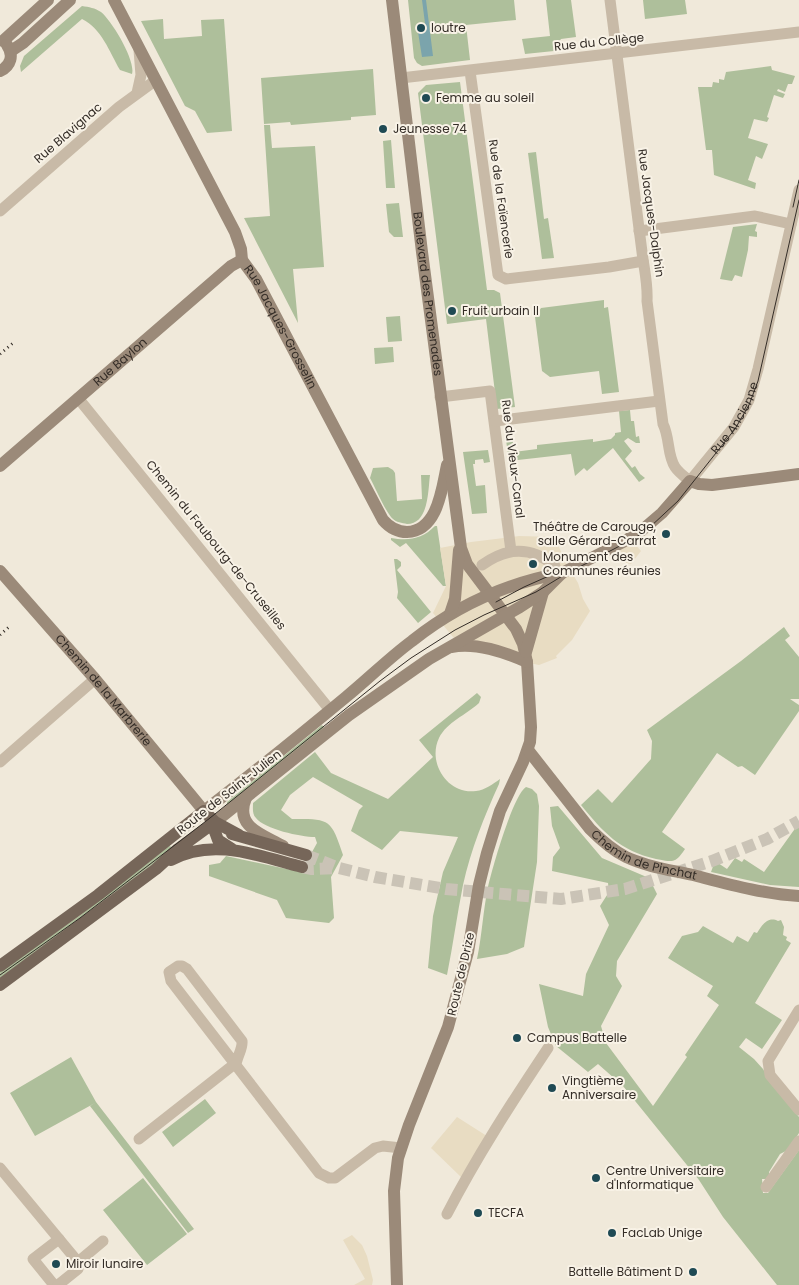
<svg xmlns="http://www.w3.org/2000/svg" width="799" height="1285" viewBox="0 0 799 1285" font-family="Poppins,sans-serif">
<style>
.green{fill:#aebf9b}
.plaza{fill:#e8dcc2}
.water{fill:#7ba4ac}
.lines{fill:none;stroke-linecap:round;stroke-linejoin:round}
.primary-tunnel{stroke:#cac3b6;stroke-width:12;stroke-dasharray:12 6;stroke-linecap:butt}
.street{stroke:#c8baa7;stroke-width:11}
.secondary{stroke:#9b8a79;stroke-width:12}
.primary{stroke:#766659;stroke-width:12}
.tram{stroke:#342d27;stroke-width:1}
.rail{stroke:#342d27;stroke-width:3;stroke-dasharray:1 4;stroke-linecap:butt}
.poi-dot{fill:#1f4a54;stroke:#f8f2e6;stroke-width:2}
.labels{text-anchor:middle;stroke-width:4;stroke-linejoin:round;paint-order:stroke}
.poi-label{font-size:12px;fill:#342d27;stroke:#f8f2e6;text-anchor:start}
.street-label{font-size:12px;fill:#342d27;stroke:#f8f2e6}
</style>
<rect width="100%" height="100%" fill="#f0e9da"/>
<path class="green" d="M408,0h106l2,20 -50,5 4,35 -48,6 -5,-3 -3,-5z
M546,0h25l5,37 -15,2 -2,3 -6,1 1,8 -29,3 -3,-15 28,-3z
M643,0h42l2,14 -42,5z
M82,6c7,1 13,2 19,6 11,9 35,49 31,62l-12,-4c-11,-19 -18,-41 -38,-51l-61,53 -1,-6 4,-10z
M163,19l1,20 38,-3 -1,-16 23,-1 8,112 -25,2 -12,-22 -10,-5 -44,-85z
M771,66l1,4 23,6 -3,8h-4l-3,8 -7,-3 -1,2 8,3 -2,4 -9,-3 -7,22 2,1 -2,4 -13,-3 -6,19 20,6 -6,15 -6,-3 -8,24 8,3 -1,6 -41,-14 -2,-25h-6l-8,-63h14l1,-5 6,1v-4l5,1 2,-8z
M373,69l3,46 -25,2v3l-60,5 -1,-3 -26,2 -3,-46z
M460,82l27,208h7l6,3 15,114 -18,2 -11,-90 -39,5 -29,-231 8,-8z
M264,125h6l2,23 43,-2 9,121 -31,2 5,54 -54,-105 26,-2z
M391,140l4,48h-9l-3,-47z
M536,152l8,67 4,-1 6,40 -12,1 -14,-106z
M399,203l4,34h-9l-5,-5 -3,-28z
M757,224l-2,7 2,1v5l-8,-1 -1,14 -6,27 -7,-2 -3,6 -12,-2 13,-52z
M604,300v8l4,-1 11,85 -17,2 -3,-23 -49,6 -8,-6 -7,-54 6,-9z
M400,316l2,25 -14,1 -2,-25z
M393,347l1,15 -19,2 -1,-16z
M630,410l1,11h3l2,16 3,-1 1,7h-4l-8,-5 -4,3 8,10 -7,8 7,9 3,-2 5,8 5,4 -6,4 -26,-34 -26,23 -3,-3 -9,8 -4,-22 -62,7 -5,-35 7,-1 3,27 23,-3v-4l56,-6v3l18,-3 4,-4v-2l6,-1 -2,-21z
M488,450l2,12 -6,1 -1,-4 -8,1v4h-2l3,22 9,-1 2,28 -15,1 -9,-62z
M388,467l5,3 2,3 2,28 25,-2 -1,-24h9c-2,15 -1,49 -23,49 -5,-1 -11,-2 -14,-5 -7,-6 -18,-32 -23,-41l3,-10z
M435,526h2l9,60h-3l-37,-43 -6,4 -9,-7v-2c18,3 31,1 44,-12z
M394,559h3l4,3v4l-4,4 34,42 -13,11 -21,-25 1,-6z
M784,627l6,9 -5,4 14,17v42h-9l9,6v6l-44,64 -13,-9 -4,1 -21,-14 -55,79 23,17c-10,15 -12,13 -29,10 -36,-8 -53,-27 -75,-54l17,-16 14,14 39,-44 1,-18 -5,-11 94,-69z
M477,693l4,4 -2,6c-13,12 -32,19 -40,35 -12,25 9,57 37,53 9,-1 17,-7 24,-12l-1,5c-15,33 -28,65 -36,101 -6,30 -10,60 -16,90l-19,-7 5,-52 10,-44 15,-35 -58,-6 -18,19 -31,-19 8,-21 4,-4 -50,-29 -23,18 -9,15 11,9c37,0 39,-1 51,36l-12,22 3,41 -5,5 -43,-5 -9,-18 -68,-24v-11l11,-2 6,-7 75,16 16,-29 -2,-6c-14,0 -51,-8 -59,-19 -4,-4 -3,-10 -3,-15l62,-51 16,21 57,26 45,-42 -14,-17z
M322,725l3,4 -98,77v-4z
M526,787l6,2 5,5 2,12 -2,56 -13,85 -17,7 -30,5c5,-24 6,-48 11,-72 4,-18 25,-92 38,-100z
M558,806l44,52 47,20 8,16 -40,67 -1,15 6,10 -21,40 5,17 47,63 34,-49 -2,-2 34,-50 -12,-9 6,-10 -45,-28 14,-22 16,-4 5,-6 30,17 4,-7 11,6 6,-10 3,1c5,-8 11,-17 21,-12l3,-1 3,7 -1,8 4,2 -1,3 5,3 -36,60 27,17 -20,29 -16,-11 -7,9 15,12 9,10 8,14 28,34v16l-11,17 -8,4 -11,18v4l-3,3h-4l1,14h5l31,-43v135h-22l-54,-68 -24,-37 -76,-94 -25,-22 -10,8 -32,-26 -8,-19 -9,-43 44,12 3,-22 23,-49 -9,-19 9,-14 -1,-9 -56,-12 1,-14 7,-9 -8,-22 -2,-19z
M799,823v64l-29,-2 -59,-13 4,-11 12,8 8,-11 7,4 2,-3 20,13z
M169,846l3,1 1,2 -173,129v-6l79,-56z
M71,1057l25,45 98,127 -6,4 -98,-127 5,-3 -60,33 -25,-43z
M205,1099l11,14 -43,34 -11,-15z
M143,1178l44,56 -40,31 -44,-55z"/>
<path class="plaza" d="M519,536l36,1 9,22 14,24 5,16 7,12 -18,29 -16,16 1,2 -18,7 -76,-16 -30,-36 13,-27 -6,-38 31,-6z
M633,542l8,9 -10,13 -5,-1 -8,-13z
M457,1117l33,21 -29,39 -30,-29z
M352,1235l10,10 5,11 6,24 -1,5h-18l11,-6 -22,-39z"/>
<path class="water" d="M422,0h4l7,56 -11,1 -4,-25 8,-1z"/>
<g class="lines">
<path class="primary-tunnel" d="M306,855l33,13 36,9 71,12 115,10 64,-10 87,-28 55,-22 32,-18
M302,867l10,2 24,-1"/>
<g class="street">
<path id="s1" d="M610,0l32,252c2,17 6,31 5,49l16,123c7,14 4,31 12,43 4,6 10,10 15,14l44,-54 15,-27 9,-31 41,-179"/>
<path d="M470,71l28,204 8,4 103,-12 34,-6"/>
<path d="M401,78l398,-46"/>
<path d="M137,93l4,-18 -2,-25"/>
<path d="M0,211l119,-104 37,-27"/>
<path d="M639,231l116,-15 36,8"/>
<path d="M440,397l50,-6 21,160"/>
<path d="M78,398l252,312"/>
<path d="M495,421l164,-20"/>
<path d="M482,565c25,-18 49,-19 73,1"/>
<path d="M0,762l95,-83"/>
<path d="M799,1010l-31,51 2,14 29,35"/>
<path d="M236,1065c1,-9 7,-16 6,-24l-55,-72 -5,-3h-4l-9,6 2,9 148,192 10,5h6l40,-30 8,-2 18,2"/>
<path d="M139,1139l93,-73 4,-1"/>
<path d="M0,1168l78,94 25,-21"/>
<path d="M766,1187l33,-46"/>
<path d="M447,1214c30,-58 65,-112 101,-166"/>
<path d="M54,1285l-21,-26 26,-20"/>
<path d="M58,1285l20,-16v-7"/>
</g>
<g class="secondary">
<path id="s2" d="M114,0l121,232 6,17 1,11 14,19 127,241c6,7 14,12 24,12 31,-1 35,-44 40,-67"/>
<path id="s3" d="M392,0l30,252 39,296 6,16 49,65 7,15 4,18 4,65 -1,15 -7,20 -23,49 -13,42 -8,32 -11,67 -20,75 -39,98 -11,33 -4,33 3,94"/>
<path d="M3,41l45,-41"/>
<path d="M11,51l12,-8 47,-43"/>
<path d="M0,71c11,-5 14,-16 7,-26"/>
<path id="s4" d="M0,466l231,-200 11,-6"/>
<path id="s5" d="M0,571l95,108 109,132c48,-37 95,-75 142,-114 22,-18 43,-39 66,-56 44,-35 95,-58 150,-68"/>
<path d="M450,614l5,-15 4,-49"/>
<path d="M451,647c25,-5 53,5 76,15"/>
<path d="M526,652l17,-60"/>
<path id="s6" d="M528,750l62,79c11,11 22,21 36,28 21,10 45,13 67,18 35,9 70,19 106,21"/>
<path d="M246,798c-12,29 16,36 37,48"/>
<path d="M215,822l134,-107 80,-56 91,-52 23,-15 19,-19 61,-31 18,-11 21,-18 28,-32 9,3 13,1 87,-11"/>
</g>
<path class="primary" d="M210,818l8,22 14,9
M232,834l74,21
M171,860c42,-23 88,-4 131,7
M0,966l98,-71 106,-84 11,11 24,13
M0,985l156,-116 22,-20 37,-27"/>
<path class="tram" d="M793,207l6,-27
M496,602l28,-15 36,-16
M0,975l80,-57 130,-100 170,-137 31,-23 44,-28 29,-15 52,-23 28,-17 71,-37 15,-11 28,-26 57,-72 14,-24 9,-24 41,-181"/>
<path class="rail" d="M0,354l13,-11
M0,635l10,-9"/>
</g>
<g class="poi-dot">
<circle cx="421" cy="28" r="5"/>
<circle cx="426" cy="98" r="5"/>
<circle cx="383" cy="129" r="5"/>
<circle cx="452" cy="311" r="5"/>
<circle cx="666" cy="534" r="5"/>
<circle cx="533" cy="564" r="5"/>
<circle cx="517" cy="1038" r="5"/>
<circle cx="552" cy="1088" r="5"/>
<circle cx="596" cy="1178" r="5"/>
<circle cx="478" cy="1213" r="5"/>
<circle cx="612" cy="1233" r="5"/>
<circle cx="56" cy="1264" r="5"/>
<circle cx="693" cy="1272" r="5"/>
</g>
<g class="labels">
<g class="poi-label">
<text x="431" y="32">loutre</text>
<text x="436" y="102">Femme au soleil</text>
<text x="393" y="133">Jeunesse 74</text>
<text x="462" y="315">Fruit urbain II</text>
<text x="656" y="531" text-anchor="end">Théâtre de Carouge,<tspan x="656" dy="14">salle Gérard-Carrat</tspan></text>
<text x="543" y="561">Monument des<tspan x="543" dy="14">Communes réunies</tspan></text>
<text x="527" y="1042">Campus Battelle</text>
<text x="562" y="1085">Vingtième<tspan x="562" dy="14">Anniversaire</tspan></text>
<text x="606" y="1175">Centre Universitaire<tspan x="606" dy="14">d'Informatique</tspan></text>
<text x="488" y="1217">TECFA</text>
<text x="622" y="1237">FacLab Unige</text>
<text x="66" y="1268">Miroir lunaire</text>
<text x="683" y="1276" text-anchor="end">Battelle Bâtiment D</text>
</g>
<g class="street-label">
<text transform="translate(599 42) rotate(-6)" y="4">Rue du Collège</text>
<text transform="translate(68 133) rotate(-41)" y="4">Rue Blavignac</text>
<text transform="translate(501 199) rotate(82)" y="4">Rue de la Faïencerie</text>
<text transform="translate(651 213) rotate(82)" y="4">Rue Jacques-Dalphin</text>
<text dy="4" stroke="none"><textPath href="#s3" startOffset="296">Boulevard des Promenades</textPath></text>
<text dy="4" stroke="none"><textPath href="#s2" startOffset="368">Rue Jacques-Grosselin</textPath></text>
<text dy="4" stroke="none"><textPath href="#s4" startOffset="159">Rue Baylon</textPath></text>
<text dy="4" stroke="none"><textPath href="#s1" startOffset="571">Rue Ancienne</textPath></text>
<text transform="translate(513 459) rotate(83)" y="4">Rue du Vieux-Canal</text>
<text transform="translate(216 545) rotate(51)" y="4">Chemin du Faubourg-de-Cruseilles</text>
<text dy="4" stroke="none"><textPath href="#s5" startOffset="158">Chemin de la Marbrerie</textPath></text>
<text transform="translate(229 792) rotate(-38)" y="4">Route de Saint-Julien</text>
<text dy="4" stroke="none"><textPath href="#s6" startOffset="162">Chemin de Pinchat</textPath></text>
<text transform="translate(461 974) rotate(-77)" y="4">Route de Drize</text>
</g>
</g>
</svg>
